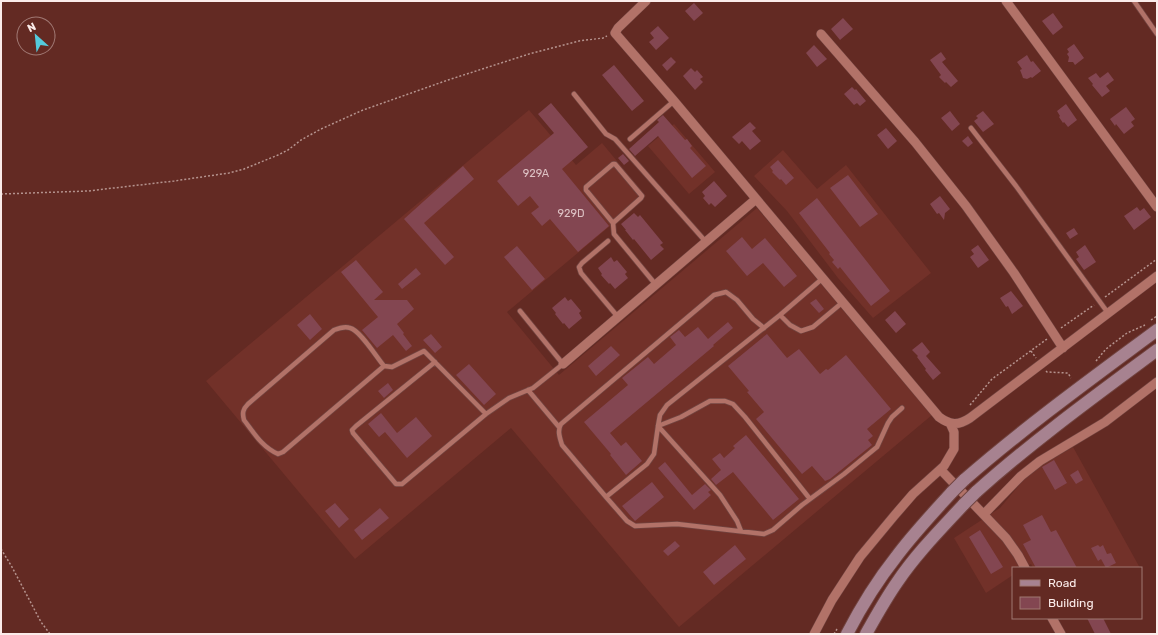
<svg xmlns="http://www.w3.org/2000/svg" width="1158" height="635" viewBox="0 0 1158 635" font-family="Rubik,sans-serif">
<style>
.built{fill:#723129}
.building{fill:#834651}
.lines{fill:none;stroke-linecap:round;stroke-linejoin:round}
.lane-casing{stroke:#714440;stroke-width:6}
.street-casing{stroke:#714440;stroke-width:10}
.secondary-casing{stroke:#714440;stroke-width:14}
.path{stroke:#b5938e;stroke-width:1.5;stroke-dasharray:2 2;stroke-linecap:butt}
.lane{stroke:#b27268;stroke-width:4.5}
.street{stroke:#b27268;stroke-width:9}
.secondary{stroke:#a78290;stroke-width:12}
.secondary-bridge-casing{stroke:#714440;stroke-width:14;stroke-linecap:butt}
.secondary-bridge{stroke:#a78290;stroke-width:12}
.labels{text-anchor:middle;stroke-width:3;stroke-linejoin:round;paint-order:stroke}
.number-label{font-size:11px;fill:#ddc2c4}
</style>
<rect width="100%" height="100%" fill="#632a23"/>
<path class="built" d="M529,110l47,55 26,-22 44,53 -139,116 52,63 198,-167 175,207 -253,212 -168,-199 -156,131 -149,-178z
M674,124l41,48 -26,22 -41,-48z
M783,150l34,39 29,-24 85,108 -58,45 -35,-40 -51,-67 -33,-35z
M1073,447l67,121h-107l-2,-4 -7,4h-11v7l-27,18 -32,-55 46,-30 25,-30 20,-15z"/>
<path class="building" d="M694,3l9,10 -9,8 -9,-10z
M1053,13l10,14 -10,8 -11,-14z
M843,18l10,11 -13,11 -9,-11z
M658,26l11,12 -13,12 -7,-8 5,-4 -4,-5z
M1074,44l10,14 -9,7 -2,-3h-5l1,-5 -2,-3 2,-2 -2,-3z
M814,45l13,14 -10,8 -11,-14z
M941,52l5,7 -4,3 16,19 -7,6 -5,-5 -1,1 -6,-6 2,-2 -11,-15z
M1027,55l4,7 2,-1 8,10 -9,7 -1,-1 -4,2 -4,-1 -1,-3 -2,-5 2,-1 -5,-7z
M671,57l5,5 -9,9 -5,-6z
M614,65l30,36 -12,10 -30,-36z
M691,68l4,4 2,-2 6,7 -3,2 3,3 -8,8 -12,-14z
M1108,72l6,8 -8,6 4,5 -8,6 -10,-12 1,-1 -5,-6 8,-5 4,5z
M852,87l3,3 1,-1 10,12 -6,5 -3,-3 -3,2 -10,-11z
M551,103l37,44 -26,22 47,57 -31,26 -28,-33 -8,7 -11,-13 8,-6 -9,-11 -12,10 -21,-25 57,-48 -16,-19z
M1066,104l11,16 -9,7 -4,-5 -1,1 -4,-6 1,-1 -3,-5z
M1126,107l9,12 -4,3 3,4 -10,8 -8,-10 -1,2 -5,-7z
M950,111l10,13 -8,7 -11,-13z
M983,111l11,13 -11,8 -9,-11 4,-3 -2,-2z
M663,115l22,25 2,-1 5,7 -2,2 16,18 -14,12 -34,-42 -23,20 -6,-7 30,-27 -2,-2z
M750,122l6,6 -4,3 9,10 -11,9 -8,-9 -3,3 -7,-7z
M886,128l11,13 -9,8 -11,-14z
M968,136l5,7 -5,4 -6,-6z
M623,154l6,7 -5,4 -6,-7z
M778,160l16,18 -8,7 -5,-6 -1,1 -8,-8 1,-1 -3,-4z
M463,166l11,13 -50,44 30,34 -9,8 -41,-46z
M848,175l30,39 -18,13 -30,-39z
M714,181l13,15 -12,11 -4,-4 -2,2 -6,-7 2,-2 -3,-4z
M940,196l10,13 -5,4 -1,7 -5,-7 -2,1 -7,-10z
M817,198l73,93 -19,15 -31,-39 -2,2 -6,-7 2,-2 -5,-6 1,-1 -31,-40z
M1137,207l3,4 4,-3 7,9 -17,13 -10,-14z
M634,213l4,4 2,-2 23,28 -3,2 4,4 -13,11 -17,-21 -1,1 -8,-10h1l-5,-6z
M1074,228l4,6 -8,5 -4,-6z
M742,237l10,12 13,-11 32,38 -13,11 -21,-24 -16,13 -21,-25z
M978,245l11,15 -11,8 -8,-11 4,-3 -3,-4z
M1085,245l11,17 -12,8 -8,-11 3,-2 -3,-5z
M517,246l28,33 -13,11 -28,-33z
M611,257l3,5 3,-2 10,12 -2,2 3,4 -13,11 -5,-6 -1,1 -8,-9 1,-1 -4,-6z
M356,260l27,32 -9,8h33l7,9 -17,15 7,9 -1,1 9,12 -6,5 -13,-16 -16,13 -15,-18 16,-13 -37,-45z
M416,268l5,6 -19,15 -4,-5z
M1011,291l12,15 -11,8 -4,-8 -2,1 -6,-9z
M565,297l3,4 3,-2 10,12 -2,2 3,5 -13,11 -5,-6 -1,1 -8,-10 1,-1 -4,-5z
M816,299l8,10 -5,4 -9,-10z
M895,311l11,13 -10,9 -11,-13z
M310,314l12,15 -12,11 -13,-15z
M728,322l5,6 -20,17 1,1 -104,87 11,13 5,-4 16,19 -16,14 -16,-20 1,-1 -27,-32 44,-37 -6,-7 26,-21 6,7 22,-19 -6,-8 9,-7 6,7 13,-10 10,12z
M431,334l11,13 -7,6 -12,-13z
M767,334l20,24 12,-9 21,25 6,-5 2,1 18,-15 45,54 -24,20 6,7 -5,4 4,5 -42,34 -5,2 -13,-15 -10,8 -46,-55 8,-7 -17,-20 2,-1 -21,-25z
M922,342l8,10 -4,4 15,17 -8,7 -8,-10 1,-1 -9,-12 1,-1 -6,-6z
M611,346l9,9 -24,21 -8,-10z
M469,364l27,30 -12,11 -28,-30z
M388,383l5,7 -9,8 -6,-7z
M381,413l16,20 19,-16 16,19 -25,22 -22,-26 -6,5 -11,-13z
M746,435l53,64 -26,21 -40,-48 -17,13 -5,-6 10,-9 -9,-11 8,-6 4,5 11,-10 -2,-2z
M1054,460l13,23 -12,7 -13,-23z
M665,462l27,33 13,-11 6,6 -3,2 3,3 -17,15 -36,-42z
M1078,470l5,10 -7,4 -6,-9z
M652,482l12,15 -29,24 -13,-15z
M335,503l14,16 -10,9 -14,-17z
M380,508l9,10 -27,22 -8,-10z
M1042,515l9,17 5,-2 21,38h-41l-13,-24 8,-4 -8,-15z
M980,530l23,37 -12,7 -22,-37z
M675,541l5,5 -12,10 -5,-5z
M735,545l11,14 -32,26 -11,-13z
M1098,545l2,2 3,-2 4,9 4,-1 5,10 -10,5 -5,-9 -3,2 -7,-13z
M1087,618h16l8,16h-16z"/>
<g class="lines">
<g class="lane-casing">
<path id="lane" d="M1134,1l23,33
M574,94l32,40 9,5 91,103
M971,128l45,58 92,127
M630,139l44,-38
M613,223l-27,-33v-3l27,-23h2l27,32 -1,2 -28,25 1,11 42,51
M608,241l-26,22 -3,4 2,6 37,44
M780,315l10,10 11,6 12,-4 30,-25
M764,328l-11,-9 -16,-19 -11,-8 -12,3 -153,129c-4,7 -1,14 1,21l44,52 21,24 8,5 42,-2 87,10 9,-4 29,-25 42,-31 33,-27 11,-24 4,-6 10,-9
M435,362l-79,64 -4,4 1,3 43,51h6l84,-70 23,-16 24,-10 30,-24 -43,-53
M384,366c-7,-8 -24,-36 -34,-38 -5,-2 -11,0 -16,2l-86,74c-5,5 -6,9 -4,16 10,13 18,27 34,34l5,-2 101,-86 8,1 32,-16 62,63
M528,390l31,37
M606,497l41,-33 7,-10 4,-28 2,-11 7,-10 113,-90 43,-37
M741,531l-4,-10 -17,-26 -62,-69 23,-9 29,-16h15l8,3 12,13 65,82"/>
</g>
<g class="street-casing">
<path id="street" d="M646,1l-28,27 -3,5 59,68 265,316c11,8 19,9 31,1l187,-142
M1006,1l151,206
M821,34l94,108 51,64 48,67 49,75
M563,364l193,-165
M941,470l65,68 12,17 7,13
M984,514l37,-38 19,-15 65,-39 52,-40
M1052,618l9,16
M814,634l18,-34 28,-43 34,-41 19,-22 31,-28 10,-17v-17l-4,-9"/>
</g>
<g class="secondary-casing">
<path id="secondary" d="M964,480c62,-54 127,-101 193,-150
M976,492c57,-51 119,-96 181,-142
M847,634c14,-27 30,-53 49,-77 17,-23 37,-44 56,-65
M866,634c10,-18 20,-36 32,-53 19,-28 43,-52 66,-77"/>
</g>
<path class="path" d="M1,194l87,-3 86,-10 55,-8 15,-4 34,-14 10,-5 13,-10 20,-11 42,-19 85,-30 81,-26 50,-13 24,-3 4,-2
M1105,297l52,-38
M1151,320l6,-4
M1061,328l33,-23
M1031,351l5,7
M1096,361l10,-12 21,-16 18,-8
M1046,371l1,1 21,1 3,5
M970,405l22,-26 55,-40
M1,549l11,18 29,55 9,12
M834,634l3,-5"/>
<use href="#lane" class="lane"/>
<use href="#street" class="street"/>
<use href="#secondary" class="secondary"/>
<g class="secondary-bridge-casing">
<path id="secondary-bridge" d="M952,492l12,-12
M964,504l12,-12"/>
</g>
<use href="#secondary-bridge" class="secondary-bridge"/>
</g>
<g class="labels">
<g class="number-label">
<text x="536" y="177">929A</text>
<text x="571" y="217">929D</text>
</g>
</g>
<rect width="1158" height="635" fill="none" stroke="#fbecea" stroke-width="4"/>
<rect x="1012" y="567" width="130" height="52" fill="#632a23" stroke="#a07873"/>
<rect x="1020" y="580" width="20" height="6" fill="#a78290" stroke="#a07873"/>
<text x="1048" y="587" font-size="12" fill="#fbecea">Road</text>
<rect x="1020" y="597" width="20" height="12" fill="#834651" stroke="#a07873"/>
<text x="1048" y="607" font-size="12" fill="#fbecea">Building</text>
<g transform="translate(36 36) rotate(333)"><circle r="19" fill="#632a23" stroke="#a07873"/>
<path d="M0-3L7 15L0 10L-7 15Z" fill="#54cadc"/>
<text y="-6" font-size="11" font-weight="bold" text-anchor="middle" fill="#fbecea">N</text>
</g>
</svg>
